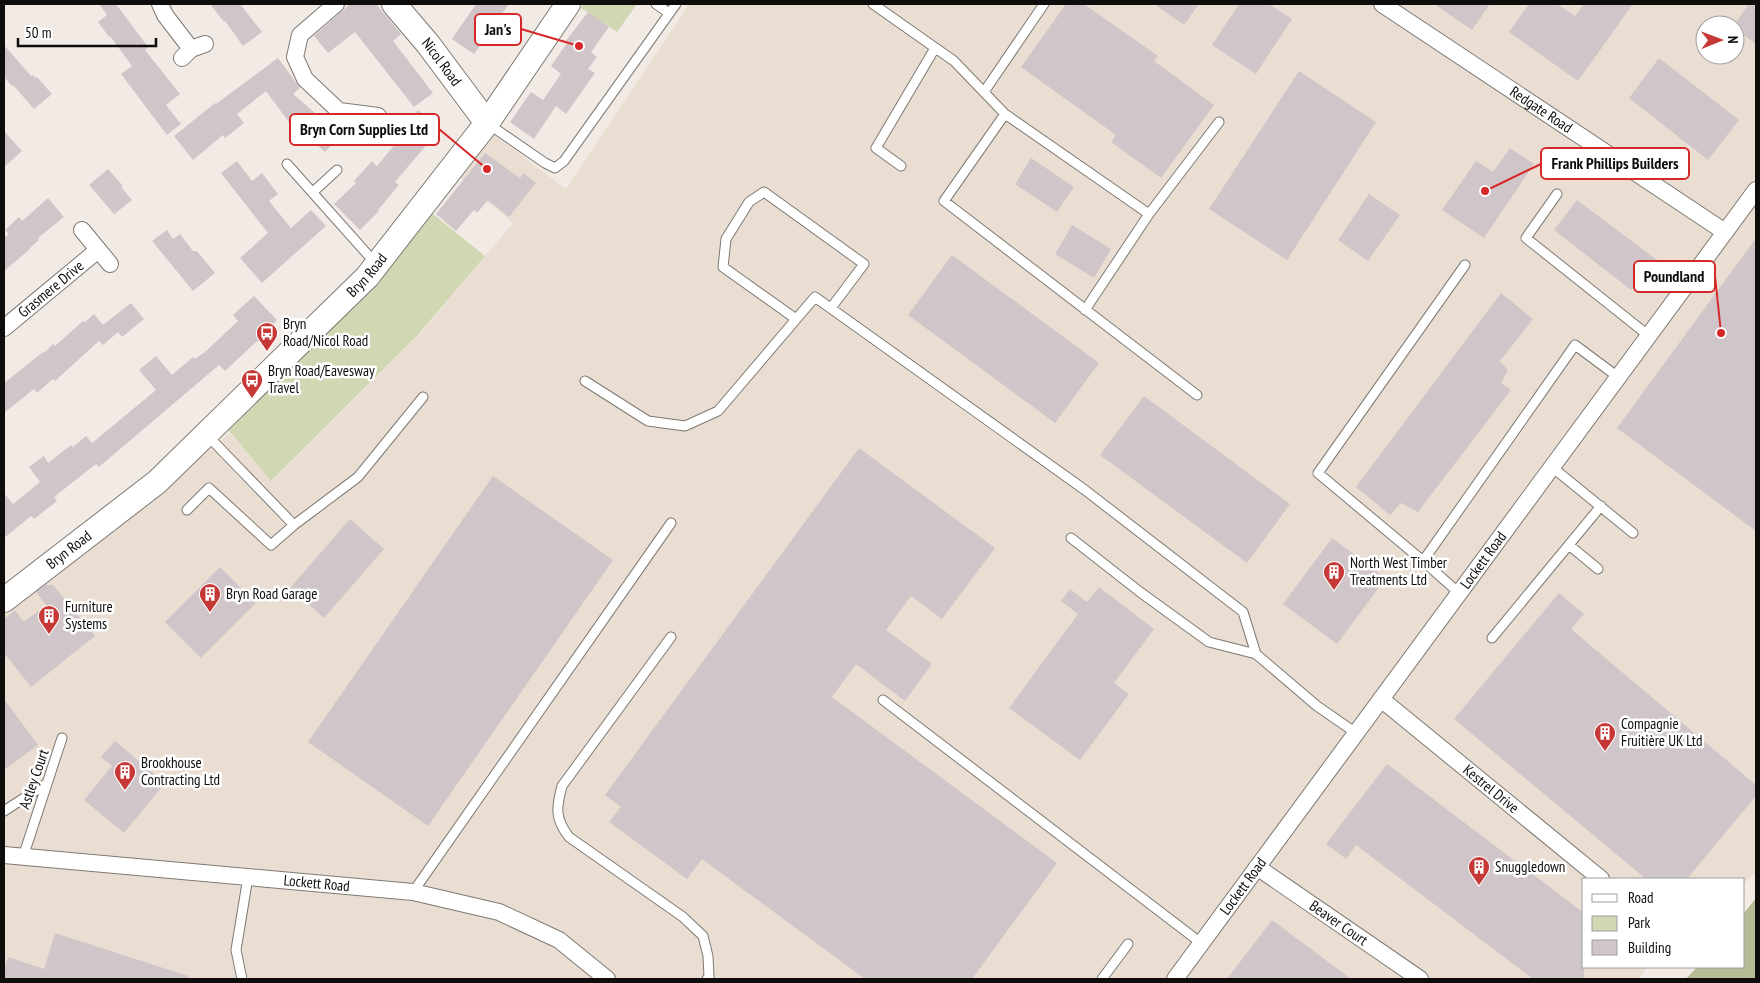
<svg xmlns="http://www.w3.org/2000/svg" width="1760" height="983" viewBox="0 0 1760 983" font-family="'PT Sans Narrow',sans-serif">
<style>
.built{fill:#eaded2;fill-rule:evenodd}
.green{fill:#d1d7b2}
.forest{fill:#b5bc95}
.building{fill:#d0c6c9}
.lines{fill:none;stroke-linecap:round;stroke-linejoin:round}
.lane-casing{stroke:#7e7973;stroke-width:11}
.street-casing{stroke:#7e7973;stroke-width:18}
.secondary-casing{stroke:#7e7973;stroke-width:26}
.lane{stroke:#fff;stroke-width:9}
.street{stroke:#fff;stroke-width:16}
.secondary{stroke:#fff;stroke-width:24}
.labels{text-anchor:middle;stroke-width:5;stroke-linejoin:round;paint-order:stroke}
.street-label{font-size:15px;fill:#0f0d0b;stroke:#fff}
.poi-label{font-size:15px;fill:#0f0d0b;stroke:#fff;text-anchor:start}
.leader{fill:none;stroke:#d62828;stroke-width:2}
.callout-dot{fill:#d62828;stroke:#fff;stroke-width:2}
.callout{fill:#fff;stroke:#d62828;stroke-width:2}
.callout-label{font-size:16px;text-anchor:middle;font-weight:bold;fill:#0f0d0b}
</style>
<rect width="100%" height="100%" fill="#f2ebe5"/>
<path class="built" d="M689,4h1067v868l-12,11v-4h-160v88h64l-10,12h-1634v-368l226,-178 42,48 147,-146 94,-112 -53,-45 33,-44 73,55zM1705,25h30v30h-30z"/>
<path class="green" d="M584,4h53l-20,28 -36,-24z
M428,210l57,46 -68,80 -146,145 -46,-55z"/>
<path class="forest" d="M1756,898v81h-70l11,-12h47v-54z"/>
<path class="building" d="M99,4h17l32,43 -3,3 35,44 -14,11 15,19 -14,11 -46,-61 11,-8 -22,-30 -1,1 -11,-15 9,-7z
M210,4h30l22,28 -19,14 -18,-25 -1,1z
M350,4h26l25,30 -8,7 40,52 -19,14 -59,-75 -27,21 -14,-17z
M476,4h33l-35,50 -22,-15z
M1066,4h18l74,52 -4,5 60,44 -53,73 -50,-36 5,-7 -95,-68z
M1154,4h45l-15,21z
M1239,4h30l23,15 -36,55 -44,-29z
M1434,4h56l-18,26z
M1529,4h28l18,12 9,-12h49l-55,77 -69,-49z
M1749,4h7v40l-21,-15 -1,-4z
M588,12l21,15 -18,25 6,5 -9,12 7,4 -29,41 -10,-8 -22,33 -24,-17 21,-30 12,8 18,-26 -10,-8 16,-23 -2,-1z
M4,45l27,31 2,-1 3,3 1,-1 15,17 -18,15 -21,-24 -1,1 -8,-9z
M278,58l22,30 -7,6 30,26 3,-4 17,16 -18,20 -32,-28 -2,1 -25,-34 -29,23 7,9 -19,15 -2,-3 -30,25 -19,-24 41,-33 1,1z
M1659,58l80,62 -31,40 -79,-62z
M1299,71l77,51 -89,138 -78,-51z
M418,110l19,15 -12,16 3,2 -33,39 4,3 -21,25 1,1 -19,19 -26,-26 22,-21 -2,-2 18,-20 5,5 29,-35 -3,-3z
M4,131l18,20 -18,16z
M1510,148l24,16 -50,74 -42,-28 34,-49 17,11z
M485,153l35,25 4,-5 12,10 -27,34 -21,-17 -11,13 -3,-3 -18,21 -20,-17z
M1031,158l43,29 -17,25 -42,-28z
M237,161l15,20 10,-8 16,21 -9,7 22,27 20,-18 15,16 -64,57 -22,-25 28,-25 -47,-60z
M108,169l15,17 -2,1 11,13 -18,14 -25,-29z
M1369,194l31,21 -32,46 -30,-21z
M48,198l16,19 -26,21 1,2 -10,9v1l-25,21v-33l5,-4 -4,-4 14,-13 3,4z
M1577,200l80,60 -26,30 -77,-60z
M1072,225l39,24 -17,29 -39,-24z
M167,230l6,9 7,-5 13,17h4l18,22 -22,18 -41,-50z
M1756,238v293l-139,-103z
M952,255l147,108 -44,60 -147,-108z
M1501,293l32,26 -33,42 8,9 -7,13 10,7 -93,122 -17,-9 -11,12 -34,-28z
M254,296l23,24 -6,6 2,2 -15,14 -1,-1 -32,30 -6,-6 -120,102 -3,-3 -42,33 3,4 -23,18 -3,-3 -27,22v-45l9,11 27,-22 -11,-15 15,-11 4,7 23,-18 2,2 13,-11 6,7 64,-53 -17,-20 17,-14 16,19 21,-18 2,2 10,-7 33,-31 -5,-6z
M131,303l13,16 -22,18 -4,-5 -15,13 -4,-4 -44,40 -2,-2 -16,14 -3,-4 -30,24v-30l39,-31 1,1 9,-9 2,2 28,-25 2,1 9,-8 9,11z
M1144,396l146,108 -43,59 -147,-108z
M859,448l136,100 -53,71 -31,-23 -25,34 46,34 -27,37 -49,-37 -24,33 225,166 -85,116h-107l-163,-120 -15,20 -78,-57 12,-15 -16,-12z
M493,476l120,84 -185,266 -120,-84z
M350,519l34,30 -60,69 -34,-30z
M1332,538l54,40 -49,66 -54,-40z
M220,567l36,36 -55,55 -36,-36z
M45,585h8l42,51 -64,51 -27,-34v-34l11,-9 9,12 22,-17 -10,-13z
M1099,587l55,42 -40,54 15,11 -49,66 -71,-52 69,-94 -17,-13 9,-12 17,13z
M1559,593l25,21 -13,15 185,156v11l-69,83h-41l-192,-160z
M4,699l34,46 -34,25z
M115,741l50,42 -41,50 -40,-33 28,-34 -11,-9z
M1387,764l197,149v66h-51l-177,-134 -10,14 -20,-15z
M1272,920l79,59h-124z
M55,933l133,43v3h-184v-8l4,-14 36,12z"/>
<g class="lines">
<g class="lane-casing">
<path id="lane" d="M656,4l13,9
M873,4l81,57 51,53 144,100 70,-92
M984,92l60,-88
M1005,114l-61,87 253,194
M487,123l58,40 10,5 9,-7 112,-157
M287,164l90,101
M901,166l-25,-18 59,-100
M313,192l24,-22
M1557,194l-31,44 123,98
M1085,310l64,-96
M796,319l-73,-52 3,-28 23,-37 15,-10 100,72 -33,44
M585,381l63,40 37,5 33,-15 97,-114 270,193 158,122 13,42
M207,435l87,90 64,-48 65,-80
M1552,467l81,66
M187,510l22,-22 62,57 23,-20
M1071,538l69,54 69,50 47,12 61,52 39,27
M1569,545l29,24
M1423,561l152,-216 43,32
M1459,593l-36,-32 -105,-88 147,-208
M671,637l-109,149c-6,22 -7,33 7,51l114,80 20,19 5,20 1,21 -2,2
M1492,638l109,-132
M883,700l318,243
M4,811l42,-27
M23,857l39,-119
M413,892l258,-369
M242,979l-6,-29 12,-73
M1102,979l26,-35"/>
</g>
<g class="street-casing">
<g id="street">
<path d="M160,4l5,11 26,34"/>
<path d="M336,4l-36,31 -5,22 10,22 34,32 39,5"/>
<path id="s1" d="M1382,4l343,228"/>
<path d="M182,58l9,-9 14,-5"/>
<path d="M82,230l28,34"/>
<path id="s2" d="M4,328l94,-78"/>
<path id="s3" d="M1381,699l220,180"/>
<path id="s4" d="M4,855l409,37 86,20 60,28 48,39"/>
<path id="s5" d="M1257,867l163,112"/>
<path id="s6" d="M1175,979l581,-789"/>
</g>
</g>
<g class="secondary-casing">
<g id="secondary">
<path id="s7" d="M394,4l34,40 59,79"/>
<path id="s8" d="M4,600l153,-118 210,-205 120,-154 81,-119"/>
</g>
</g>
<use href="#lane" class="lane"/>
<use href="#street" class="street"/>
<use href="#secondary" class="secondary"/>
</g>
<defs>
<g id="bus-pin" transform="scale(1.125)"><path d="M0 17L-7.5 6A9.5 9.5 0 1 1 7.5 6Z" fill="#c63836" stroke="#fff"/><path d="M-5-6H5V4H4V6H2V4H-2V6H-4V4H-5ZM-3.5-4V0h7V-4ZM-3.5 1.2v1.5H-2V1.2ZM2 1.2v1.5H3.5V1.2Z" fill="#fff"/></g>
<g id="building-pin" transform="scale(1.125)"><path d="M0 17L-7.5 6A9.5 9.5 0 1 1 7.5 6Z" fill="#c63836" stroke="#fff"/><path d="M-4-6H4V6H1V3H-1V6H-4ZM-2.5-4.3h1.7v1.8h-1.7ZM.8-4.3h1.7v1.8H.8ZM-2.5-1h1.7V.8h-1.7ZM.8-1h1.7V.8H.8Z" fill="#fff"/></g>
</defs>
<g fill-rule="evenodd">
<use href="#bus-pin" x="267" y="333"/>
<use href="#bus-pin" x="252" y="380"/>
<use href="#building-pin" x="1334" y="572"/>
<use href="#building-pin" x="210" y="594"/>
<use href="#building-pin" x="49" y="616"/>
<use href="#building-pin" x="1605" y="733"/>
<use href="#building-pin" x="125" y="772"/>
<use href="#building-pin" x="1479" y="867"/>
</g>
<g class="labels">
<g class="street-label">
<text dy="5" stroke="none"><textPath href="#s7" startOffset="75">Nicol Road</textPath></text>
<text dy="5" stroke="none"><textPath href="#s1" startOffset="191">Redgate Road</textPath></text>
<text dy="5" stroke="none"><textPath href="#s8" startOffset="488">Bryn Road</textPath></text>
<text dy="5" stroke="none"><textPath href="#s2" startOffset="61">Grasmere Drive</textPath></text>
<text dy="5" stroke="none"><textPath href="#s8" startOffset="82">Bryn Road</textPath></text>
<text dy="5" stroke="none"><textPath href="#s6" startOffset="520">Lockett Road</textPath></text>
<text transform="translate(34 779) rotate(-71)" y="5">Astley Court</text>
<text dy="5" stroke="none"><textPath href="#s3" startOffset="142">Kestrel Drive</textPath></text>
<text dy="5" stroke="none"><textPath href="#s4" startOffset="314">Lockett Road</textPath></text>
<text dy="5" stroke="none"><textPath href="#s6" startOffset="115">Lockett Road</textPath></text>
<text dy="5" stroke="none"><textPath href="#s5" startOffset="99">Beaver Court</textPath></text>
</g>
<g class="poi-label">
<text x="283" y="329">Bryn<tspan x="283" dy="17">Road/Nicol Road</tspan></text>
<text x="268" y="376">Bryn Road/Eavesway<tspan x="268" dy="17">Travel</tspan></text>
<text x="1350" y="568">North West Timber<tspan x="1350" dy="17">Treatments Ltd</tspan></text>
<text x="226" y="599">Bryn Road Garage</text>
<text x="65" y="612">Furniture<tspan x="65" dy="17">Systems</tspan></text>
<text x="1621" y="729">Compagnie<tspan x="1621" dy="17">Fruitière UK Ltd</tspan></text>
<text x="141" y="768">Brookhouse<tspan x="141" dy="17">Contracting Ltd</tspan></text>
<text x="1495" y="872">Snuggledown</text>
</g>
</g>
<path class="leader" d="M579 46L521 29M487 169L439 129M1485 191L1541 164M1721 333L1715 276"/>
<g class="callout-dot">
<circle cx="579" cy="46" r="5"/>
<circle cx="487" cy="169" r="5"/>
<circle cx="1485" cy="191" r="5"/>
<circle cx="1721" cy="333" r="5"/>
</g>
<g class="callout">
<rect x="475" y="14" width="46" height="31" rx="5"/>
<rect x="290" y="114" width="149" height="31" rx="5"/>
<rect x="1541" y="148" width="148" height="31" rx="5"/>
<rect x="1634" y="261" width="81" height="31" rx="5"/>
</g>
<g class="callout-label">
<text x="498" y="35">Jan's</text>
<text x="364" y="135">Bryn Corn Supplies Ltd</text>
<text x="1615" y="169">Frank Phillips Builders</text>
<text x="1674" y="282">Poundland</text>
</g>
<rect width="1760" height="983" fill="none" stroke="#0f0d0b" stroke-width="10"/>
<rect x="1582" y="878" width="162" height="90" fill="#ffffff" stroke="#9f9e9d"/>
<rect x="1592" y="894" width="25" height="8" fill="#ffffff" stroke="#9f9e9d"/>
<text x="1628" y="903" font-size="15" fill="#0f0d0b">Road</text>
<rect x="1592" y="916" width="25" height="15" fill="#d1d7b2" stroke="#9f9e9d"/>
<text x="1628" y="928" font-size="15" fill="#0f0d0b">Park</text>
<rect x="1592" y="940" width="25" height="15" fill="#d0c6c9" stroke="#9f9e9d"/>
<text x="1628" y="953" font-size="15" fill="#0f0d0b">Building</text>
<g transform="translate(1720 40) rotate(89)"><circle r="24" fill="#ffffff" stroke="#9f9e9d"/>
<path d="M0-4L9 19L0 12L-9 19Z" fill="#c63836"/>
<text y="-8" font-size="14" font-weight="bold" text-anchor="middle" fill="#0f0d0b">N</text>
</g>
<path d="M18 38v8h138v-8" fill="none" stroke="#0f0d0b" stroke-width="2.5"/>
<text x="25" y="38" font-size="15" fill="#0f0d0b" stroke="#ffffff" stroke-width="4" paint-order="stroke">50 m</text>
</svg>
